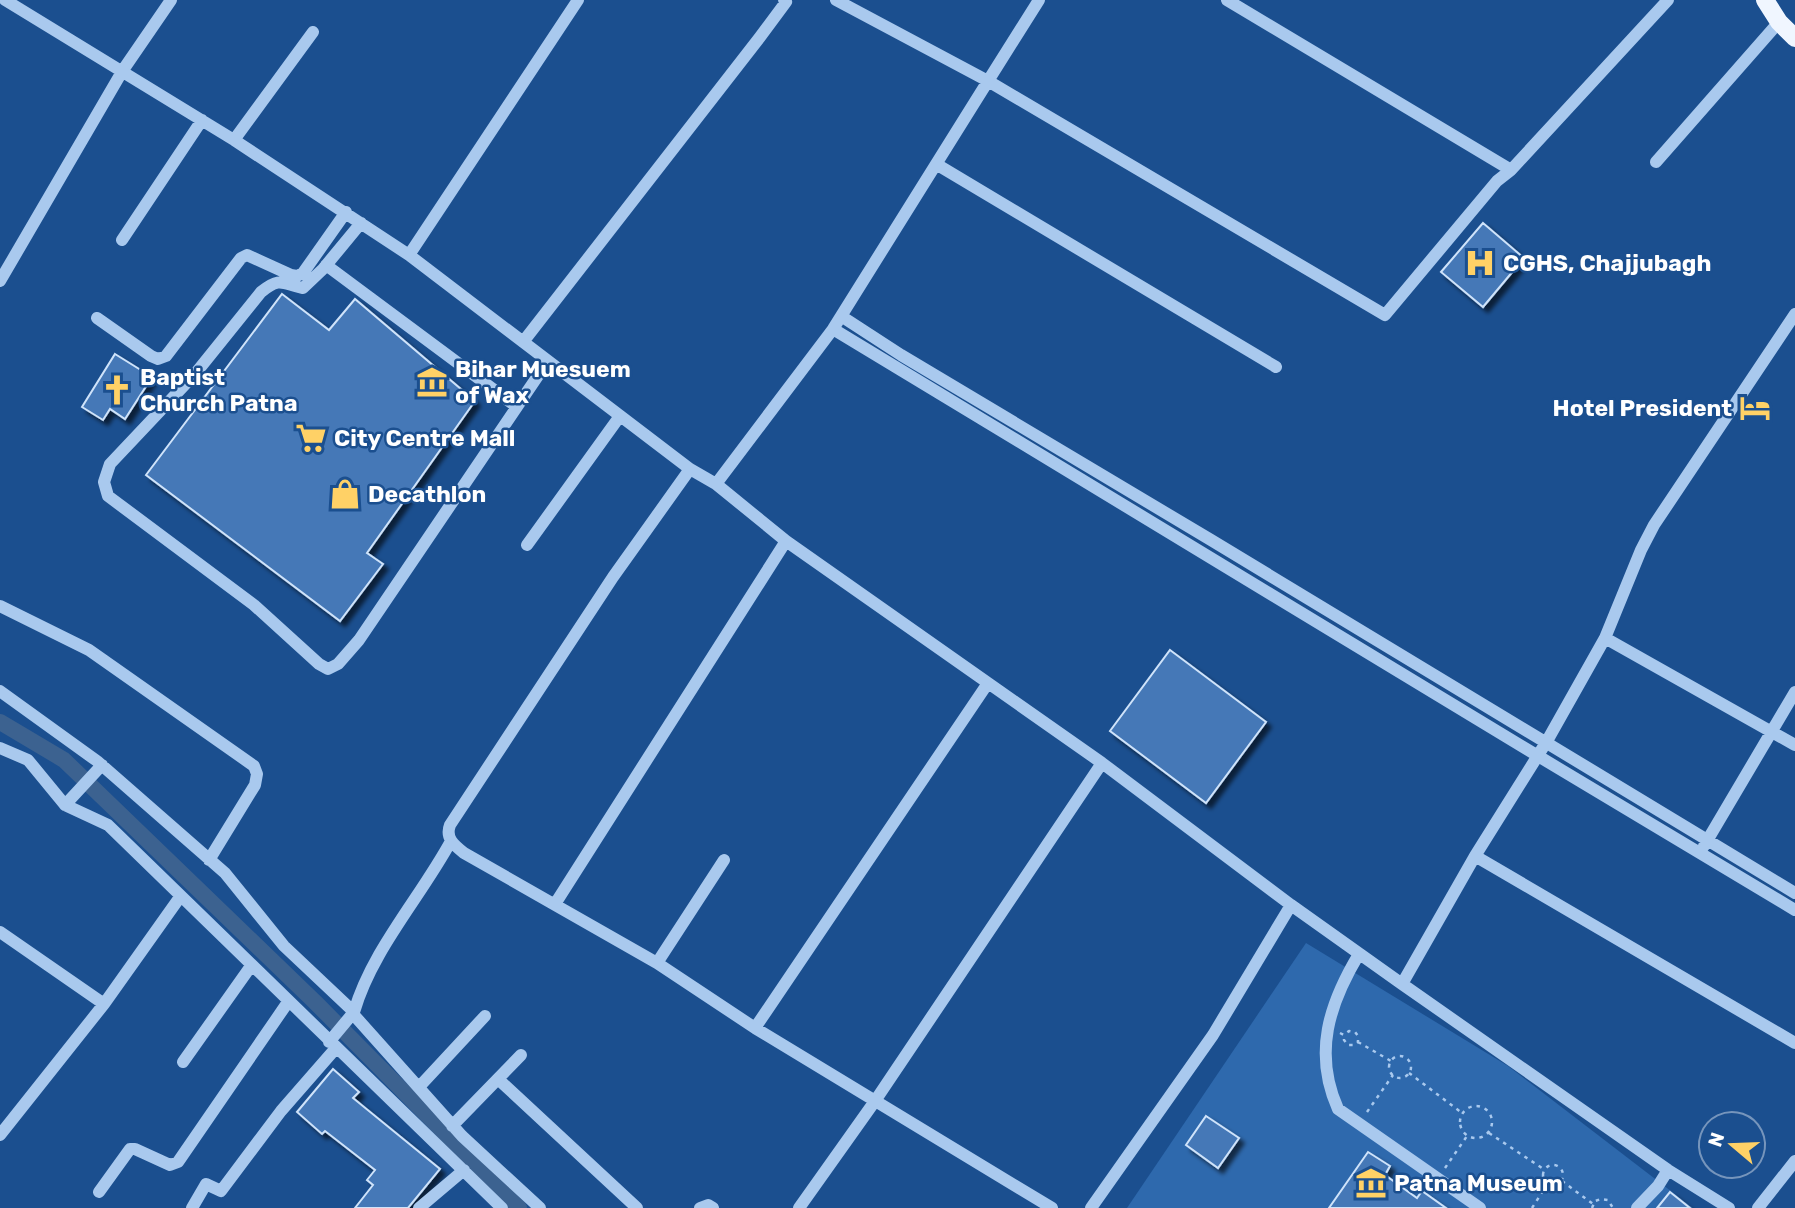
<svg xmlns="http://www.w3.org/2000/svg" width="1795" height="1208" viewBox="0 0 1795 1208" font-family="Rubik,sans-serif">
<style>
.green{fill:#2e69ad}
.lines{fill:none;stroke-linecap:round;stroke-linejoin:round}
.canal{stroke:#3c6290;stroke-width:16}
.building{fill:#4478b7;stroke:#cfe3fa;stroke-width:2;filter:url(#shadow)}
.path{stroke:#a9c9ee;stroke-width:2.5;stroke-dasharray:3.5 5;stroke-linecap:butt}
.minor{stroke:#a9c9ee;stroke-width:12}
.major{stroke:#f0f6ff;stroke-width:18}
.labels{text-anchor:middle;stroke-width:5;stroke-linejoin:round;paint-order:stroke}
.poi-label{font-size:23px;font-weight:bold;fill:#fff;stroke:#1b4f8f;text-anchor:start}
</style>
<defs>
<filter id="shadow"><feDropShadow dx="5" dy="5" stdDeviation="2" flood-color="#0009"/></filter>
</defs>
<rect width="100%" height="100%" fill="#1b4f8f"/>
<path class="green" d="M1306,943l202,123 185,142h-566z"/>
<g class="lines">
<path class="canal" d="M0,722l64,38 251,242 204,206"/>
</g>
<path class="building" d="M1483,223l41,35 -41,49 -42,-35z
M282,294l47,36 26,-31 120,102 -108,152 16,11 -43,57 -194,-146z
M115,354l37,23 -27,42 -15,-10 -7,11 -21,-13z
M1170,650l96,72 -60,81 -96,-72z
M333,1069l26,23 -6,6 87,71 -32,39h-53l18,-23 -6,-5 8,-10 -50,-39 -3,3 -25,-22z
M1206,1116l33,22 -21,30 -32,-23z
M1368,1152l22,14 -5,9 32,23 5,-7 24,17h-117z
M1670,1192l20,16h-33z"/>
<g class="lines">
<path class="path" d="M1340,1033l4,2v5l4,5h6l4,-3v-6l-3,-4 -6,-1 -5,4
M1358,1042l33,19
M1389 1067a11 11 0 1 1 22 0a11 11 0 1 1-22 0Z
M1409,1073l53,40
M1460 1122a16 16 0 1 1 32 0a16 16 0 1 1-32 0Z
M1367,1112l26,-37
M1489,1133l56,37
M1543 1175a10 10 0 1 1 20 0a10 10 0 1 1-20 0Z
M1445,1168l22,-32
M1562,1181l31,23
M1532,1208l16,-25
M1592,1208l3,-7 6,-2 7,1 5,8"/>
<path class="minor" d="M5,0l229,140 175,115 281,214 26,15 70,57 316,222 189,142 111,79 266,186 61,38
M1039,0l-51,81 397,234 112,-134 14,-11 157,-170
M1227,0l284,170
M234,140l79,-108
M1656,162l123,-140
M936,164l340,203
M361,223l-38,46 -20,19c-21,-4 -22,-12 -42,4l-66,82 -85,90 -6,18 4,14 146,109 65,59 9,5 10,-5 21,-24 189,-279
M122,240l80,-120
M409,255l169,-255
M326,265l191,142
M0,281l123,-211 48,-70
M841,316l60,39 310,185 584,353
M97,318l54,38 7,3 8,-3 75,-98 6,-3 44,20 6,1 6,-3 43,-61
M833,329l705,427 257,154
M523,342l237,-305 26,-35 -2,-2
M690,469l-77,108 -163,248c-5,13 4,20 14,28l193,110 98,65 297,180
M716,484l117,-155 155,-248 -152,-81
M527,545l93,-129
M0,606l89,44 165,116 3,8 -2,11 -46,75
M1605,638l190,107
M0,691l97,70 128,112 59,73 70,66c18,-62 66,-114 97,-171
M0,748l28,12 37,45 43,20 394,383
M65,805l37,-40
M1704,846l91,-154
M1475,856l320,187
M555,904l231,-363
M0,932l104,72 76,-107
M1359,954c-30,50 -46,99 -21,155l142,99
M657,963l67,-103
M1402,984l73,-128 72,-115 58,-103 36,-88 13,-25 141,-211
M353,1014l109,122 78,72
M755,1028l233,-345
M329,1042l25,-30
M183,1062l68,-96
M498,1079l139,129
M419,1087l66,-71
M452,1126l69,-71
M0,1135l104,-131
M99,1192l31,-43h5l35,16 8,-3 110,-160
M192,1208l14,-24 15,7 60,-80 55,-63
M419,1208l45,-38
M700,1208l8,-3 5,3
M799,1208l76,-107 227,-338
M1091,1208l122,-173 78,-130
M1637,1208l21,-22 10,-16
M1758,1208l37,-47"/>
<path class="major" d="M1765,0l14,22 16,16"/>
</g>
<defs>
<g id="hospital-bare" transform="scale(2.415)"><path d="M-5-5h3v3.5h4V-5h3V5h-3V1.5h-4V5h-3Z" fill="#ffd166" stroke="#1b4f8f" stroke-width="2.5" paint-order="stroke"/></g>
<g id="museum-bare" transform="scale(2.415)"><path d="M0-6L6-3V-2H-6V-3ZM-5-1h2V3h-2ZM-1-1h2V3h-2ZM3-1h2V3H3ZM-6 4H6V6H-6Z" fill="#ffd166" stroke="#1b4f8f" stroke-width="2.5" paint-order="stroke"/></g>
<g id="church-bare" transform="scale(2.415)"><path d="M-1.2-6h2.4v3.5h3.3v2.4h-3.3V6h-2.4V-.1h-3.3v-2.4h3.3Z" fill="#ffd166" stroke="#1b4f8f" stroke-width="2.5" paint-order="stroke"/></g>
<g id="hotel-bare" transform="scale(2.415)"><path d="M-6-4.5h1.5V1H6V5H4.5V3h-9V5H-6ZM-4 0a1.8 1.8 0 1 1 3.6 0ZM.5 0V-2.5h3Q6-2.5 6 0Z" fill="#ffd166" stroke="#1b4f8f" stroke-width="2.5" paint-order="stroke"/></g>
<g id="supermarket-bare" transform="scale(2.415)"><path d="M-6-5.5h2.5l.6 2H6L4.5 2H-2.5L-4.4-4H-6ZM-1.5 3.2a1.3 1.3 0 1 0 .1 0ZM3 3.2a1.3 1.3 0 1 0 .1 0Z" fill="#ffd166" stroke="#1b4f8f" stroke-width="2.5" paint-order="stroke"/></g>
<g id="shop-bare" transform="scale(2.415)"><path d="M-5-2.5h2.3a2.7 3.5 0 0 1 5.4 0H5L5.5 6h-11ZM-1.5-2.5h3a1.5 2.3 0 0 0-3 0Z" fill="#ffd166" stroke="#1b4f8f" stroke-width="2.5" paint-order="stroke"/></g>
</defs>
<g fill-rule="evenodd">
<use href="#hospital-bare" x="1480" y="263"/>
<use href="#museum-bare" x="432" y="382"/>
<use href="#church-bare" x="117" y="390"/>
<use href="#hotel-bare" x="1755" y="408"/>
<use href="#supermarket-bare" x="311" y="438"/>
<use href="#shop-bare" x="345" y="494"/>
<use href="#museum-bare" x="1371" y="1183"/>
</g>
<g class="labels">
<g class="poi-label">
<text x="1503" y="271">CGHS, Chajjubagh</text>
<text x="455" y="377">Bihar Muesuem<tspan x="455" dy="26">of Wax</tspan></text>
<text x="140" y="385">Baptist<tspan x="140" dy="26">Church Patna</tspan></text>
<text x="1732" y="416" text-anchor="end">Hotel President</text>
<text x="334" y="446">City Centre Mall</text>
<text x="368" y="502">Decathlon</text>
<text x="1394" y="1191">Patna Museum</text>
</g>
</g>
<g transform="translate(1732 1145) rotate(289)"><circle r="33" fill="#1b4f8f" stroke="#7695bc" stroke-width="2"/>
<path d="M0-5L12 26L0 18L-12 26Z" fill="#ffd166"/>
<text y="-10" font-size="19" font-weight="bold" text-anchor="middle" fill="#ffffff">N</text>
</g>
</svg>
